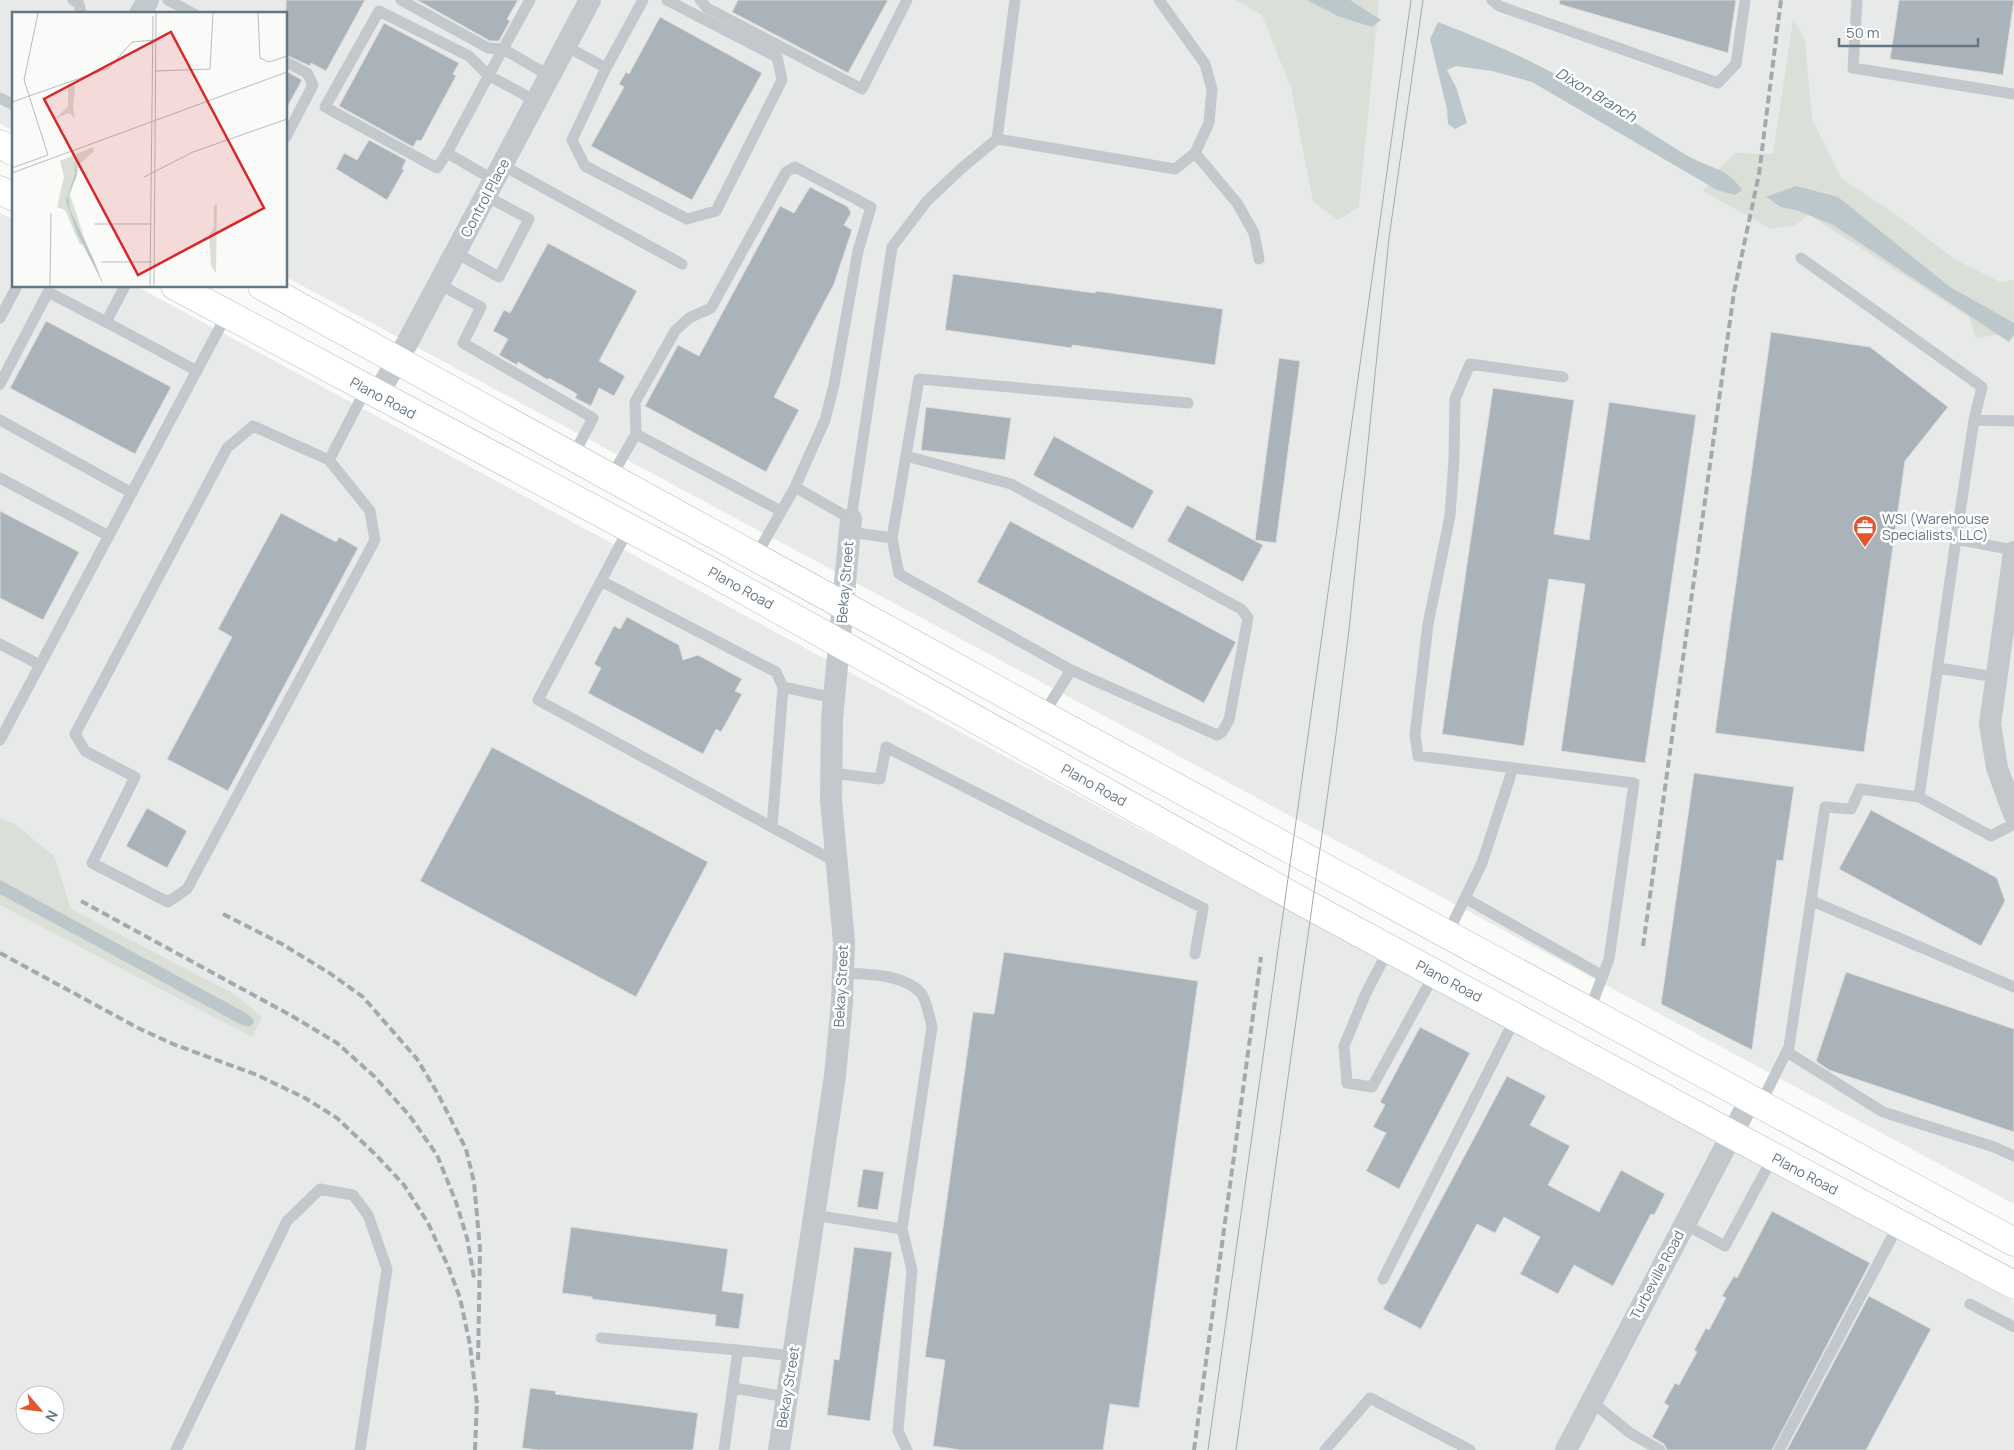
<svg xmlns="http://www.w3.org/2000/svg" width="2014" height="1450" viewBox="0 0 2014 1450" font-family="Manrope,sans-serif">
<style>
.built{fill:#e8e9e9;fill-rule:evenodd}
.green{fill:#dadfd7}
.water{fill:#bbc7cb}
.building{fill:#aab3b9;stroke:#dcdcda}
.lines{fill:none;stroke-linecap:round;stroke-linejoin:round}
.secondary-casing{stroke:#b3babf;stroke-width:29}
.lane{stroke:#c3c8cc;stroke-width:11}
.street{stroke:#c3c8cc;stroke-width:22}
.secondary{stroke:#fff;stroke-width:28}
.tram{stroke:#a2aab0;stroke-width:1}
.rail{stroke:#a2aab0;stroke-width:4;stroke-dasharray:8 4;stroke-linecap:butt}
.labels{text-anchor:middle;stroke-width:5;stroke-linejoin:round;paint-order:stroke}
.street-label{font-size:14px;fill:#657683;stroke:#fff}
.poi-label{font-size:14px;fill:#657683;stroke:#fff;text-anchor:start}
.water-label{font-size:15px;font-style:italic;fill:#60757c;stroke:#fff}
.inset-road{fill:none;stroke:#b5bdc2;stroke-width:1}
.view{fill:#d62828;fill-opacity:0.15;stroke:#d62828;stroke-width:2.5}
.inset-edge{fill:none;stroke:#657683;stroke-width:2.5}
</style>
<rect width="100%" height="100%" fill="#fafaf8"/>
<path class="built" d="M0,0h2014v1204l-1728,-927v-263h-272v117l-14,-7z
M0,213l14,7v66h122l1878,1016v148h-2014zM25,1395h30v30h-30z"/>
<path class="green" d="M1236,0h143l-20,207 -21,13 -25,-19 -22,-113 -29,-73z
M1793,20l12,20 7,79 29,59 64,43 49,38 46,23 14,-2v49l-9,5 -29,4 -7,-21 -160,-102 -14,10 -24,4 -68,-38 17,-24 16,-14 37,1z
M0,818l15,6 39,32 17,53 165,86 26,22 -10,20 -252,-132z"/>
<path class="water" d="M1307,0h43l31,20 -9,7 -34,-11z
M1438,22c39,15 78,31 115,51 45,25 89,55 133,82 22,13 41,12 56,35l-7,5 -18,-5 -185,-108 -40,-11 -36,-5 -9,4 9,17 11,36 -12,6 -7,-5 -1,-15 -17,-70z
M1796,186l42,11 112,90 64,36v12l-5,7 -176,-117 -34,-14 -18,-4 -15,-10z
M0,880l246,133 6,5 2,5 -5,4 -9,-3 -240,-130z"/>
<path class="building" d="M286,0h79l-39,71 -15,-8 -1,3 -24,-11z
M417,0h101l-11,19 3,2 -11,20h-9z
M738,0h150l-40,73 -116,-61z
M1560,0h176l-8,53 -169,-49z
M1899,0h115l-11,75 -113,-16z
M660,17l102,56 -70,127 -101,-54 33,-59 -5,-3 7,-12 3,2z
M384,23l75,40 -6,11 3,2 -35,65 -4,-1 -4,7 -74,-41z
M286,71l16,9 -16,29z
M369,140l37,20 -4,9 2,1 -17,30 -51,-31 8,-16 13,7z
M810,187l38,20 3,6 -7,12 8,5 -18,54 -60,113 25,13 -33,62 -121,-66 33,-61 21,11 81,-150 14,7z
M548,243l89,48 -38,70 26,15 -11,20 -15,-8 -8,18 -16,-8 2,-4 -28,-16 -1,2 -30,-18 -1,3 -18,-10 9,-16 -15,-8 11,-21 6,3z
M953,274l142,19 1,-2 127,18 -8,56 -143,-20v3l-127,-18z
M46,321l125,66 -36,67 -125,-66z
M1771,332l99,15 78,60 -43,54 -41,291 -149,-19z
M1279,358l21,3 -24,182 -21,-3z
M1493,388l81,12 -20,134 35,6 20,-138 87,13 -51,348 -84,-12 24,-167 -36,-5 -25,167 -82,-12z
M926,407l85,11 -6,42 -84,-10z
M1054,436l100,55 -21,38 -100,-54z
M1187,505l76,40 -20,37 -76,-41z
M0,511l79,41 -36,68 -43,-22z
M281,513l55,29 3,-5 19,11 -130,243 -61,-32 65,-122 -14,-8z
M1010,521l226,121 -32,61 -227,-121z
M627,617l52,28 4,15 15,-5 44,24 -7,12 7,3 -21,38 -5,-3 -13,25 -115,-61 13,-25 -7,-4 20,-38 6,3z
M492,747l216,115 -72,135 -216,-116z
M1694,773l100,14 -11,74 -6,-1 -25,190 -91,-46z
M147,808l40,23 -20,37 -41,-22z
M1871,810l126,68 8,23 -24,45 -142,-77z
M1004,952l194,29 -59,427 -29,-4 -7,46h-142l-28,-4 12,-86 -20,-3 48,-345 21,2z
M1846,972l168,57v103l-185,-62 -13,-9z
M1420,1027l50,26 -71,136 -33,-18 20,-38 -13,-6 12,-22 -5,-3z
M1507,1076l39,20 -16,29 40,21 -22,39 51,27 22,-42 44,24 -11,21 -3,-1 -38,72 -39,-21 -16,29 -38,-20 20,-37 -36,-20 -9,16 -18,-9 -56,105 -38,-20z
M863,1169l21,3 -6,38 -21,-3z
M1772,1211l98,52 -98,187h-105l-3,-6 -12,-7 17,-31 -5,-3 11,-20 4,2 18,-33 -3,-2 12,-22 3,2 17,-32 -4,-2 12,-20 3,2z
M571,1227l157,22 -6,42 22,3 -5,35 -24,-3 1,-11 -124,-16v-2l-30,-4z
M854,1247l38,5 -22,169 -43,-6 7,-56 5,1z
M1869,1296l62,33 -65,121h-79z
M530,1388l26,3 -1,3 143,19 -5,37h-155l-16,-2z"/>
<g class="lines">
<g class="secondary-casing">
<path id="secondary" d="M0,144l14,8
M0,190l14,7
M175,286l533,284 604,337 419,227 283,151
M262,286l781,429 971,527"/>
</g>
<path class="lane" d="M73,0l6,4 2,10
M168,0l26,14
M401,0l87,48 15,1 -56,104
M530,0l-27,49 47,27
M643,0l-37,68 -34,72 13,26 102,53 29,-8 66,-131 -5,-23 -110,-57
M700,0l7,8 155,81 45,-89
M1492,0l7,6 219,77 18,-19 9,-64
M1857,0l-4,68 161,26
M566,46l40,22
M286,62l21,11 6,12 -27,52
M0,98l14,7
M997,139l178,30 20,-16 14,-30 3,-34 -7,-25 -46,-64
M1195,153l42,50 17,30 5,26
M502,165l180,99
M494,180l-47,-27 -10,15 -112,-61 54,-96 90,45 19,19 48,26
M456,253l43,24 30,-58 -43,-23
M1801,258l181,129 -8,33
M439,284l42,23 -18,36 130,75 -20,38
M0,318l17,-32
M106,322l91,49
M1563,377l-93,-13 -15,35 -1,60 -4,57 -22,108 -13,111 3,21 216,27 -25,176 -20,53
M0,384l48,-92 58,30 19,-36
M0,420l132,73
M2014,421l-40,-1 -18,119 58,11
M636,434l-1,-32 40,-71 14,-13 22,-10 75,-136 9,-5 76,40 -13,44 -24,134 -9,35 -30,67
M906,456l105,28 230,125 7,9 -19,102 -7,12 -5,3 -146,-65
M329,460l41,51 5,29 -188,349 -19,13 -76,-39 43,-86 -50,-26 -10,-17 152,-286 26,-22 76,34 37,-71
M611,477l25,-43 145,77
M0,478l109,58
M629,528l-91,172 300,163
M850,532l42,6 27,-159 269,24
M892,538l7,36 172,96 -28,45
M1956,539l-37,258 72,39 23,-12
M756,556l39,-69 56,32 41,-272 35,-46 36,-34 34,-28 18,-139
M601,581l175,91 7,15 -11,140
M0,644l40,21
M1938,668l58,9
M783,687l51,11
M0,740l227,-426
M832,773l48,6 6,-32 317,161 -8,46
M1465,898l138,78
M1812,901l202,86
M1447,935l35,-72 31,-95
M1389,949l-23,44 -22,53 3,37 25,4 63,-114
M843,973c25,1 60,1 78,20 5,6 9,26 11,34l-30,202 10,41 -14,161 9,19
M1787,1052l96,60 111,35 20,9
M1760,1105l29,-58 36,-240 26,2 9,-20 59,8
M814,1215l88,14
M1684,1224l41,22 48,-89
M1383,1279l133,-262
M1970,1304l44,23
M601,1338l137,12
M733,1388l54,9
M1591,1401l39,32 30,17
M176,1450l111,-229 33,-32 33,6 15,20 19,54 -27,181
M724,1450l14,-100 55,6
M1325,1450l45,-52 100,52
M1779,1450l120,-226"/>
<path class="street" d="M140,14l8,-14
M377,395l21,-35 192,-360
M2014,552l-24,172 7,44 17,46
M779,1450l56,-374 7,-74 2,-60 -13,-142 1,-81 19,-200
M1566,1450l184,-350"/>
<use href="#secondary" class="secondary"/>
<path class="tram" d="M1208,1450l203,-1450
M1236,1450l99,-708 14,-112 40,-392 34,-238"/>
<path class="rail" d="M81,901l211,115 45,27 38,34 34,38 28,40 19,47 11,36 7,40
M223,914l59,30 49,30 32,23 54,62 21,35 28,55 8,33 6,67 -2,114
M1643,946l91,-654 25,-118 22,-174
M0,953l138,75 35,16 84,31 48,23 32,20 39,37 28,30 24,38 20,43 12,32 10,47 7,60
M475,1450l2,-50
M1194,1450l67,-493"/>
</g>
<defs>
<g id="office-pin" transform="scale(1.25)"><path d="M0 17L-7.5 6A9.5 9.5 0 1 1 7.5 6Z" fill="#e4572e" stroke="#fff"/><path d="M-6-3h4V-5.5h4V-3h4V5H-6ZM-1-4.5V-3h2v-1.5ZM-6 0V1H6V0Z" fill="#fff"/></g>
</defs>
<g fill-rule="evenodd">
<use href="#office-pin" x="1865" y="527"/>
</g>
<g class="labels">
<g class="street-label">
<text transform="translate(485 198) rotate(-62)" y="5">Control Place</text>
<text transform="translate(383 398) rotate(28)" y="5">Plano Road</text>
<text transform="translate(845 582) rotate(-85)" y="5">Bekay Street</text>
<text transform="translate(741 588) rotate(29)" y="5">Plano Road</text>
<text transform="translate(1094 785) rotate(29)" y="5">Plano Road</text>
<text transform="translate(1449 981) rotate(28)" y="5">Plano Road</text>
<text transform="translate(841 986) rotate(-87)" y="5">Bekay Street</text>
<text transform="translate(1805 1174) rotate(28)" y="5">Plano Road</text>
<text transform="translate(1657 1275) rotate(-62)" y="5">Turbeville Road</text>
<text transform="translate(788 1387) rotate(-81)" y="5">Bekay Street</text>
</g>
<g class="poi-label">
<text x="1882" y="524">WSI (Warehouse<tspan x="1882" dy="16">Specialists, LLC)</tspan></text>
</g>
<g class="water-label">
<text transform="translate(1596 95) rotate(31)" y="5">Dixon Branch</text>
</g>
</g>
<g transform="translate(12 12)">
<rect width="275" height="275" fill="#fafaf8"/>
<path d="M59,71l4,4 -2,20 2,11 -6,-5 -13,5 12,-12v-21zM81,135l1,4 -14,13 -10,31 16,48 -6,2 -15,-35 -8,-3 7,-30 -4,-16zM202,193h3l-1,68 -5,-7 -2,-30 5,-9z" fill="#dadfd7"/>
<path d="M63,142l2,21 -9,21 2,14 23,48 11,28 -27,-53 -11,-32 9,-27z" fill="#bbc7cb"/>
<path class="inset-road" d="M246,1l2,45 9,4 18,-6M143,59l55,-2 3,-56M0,90l97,-34 23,-26 22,-2M0,156l36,-13 -24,-75 14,-67M0,161l275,-101M132,165l49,-25 94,-33M82,212h57M89,250h51M38,274l1,-73M138,274l3,-270M142,274l2,-273"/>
<path class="view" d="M159,20l93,176 -126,67 -94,-176z"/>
<rect width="275" height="275" class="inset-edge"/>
</g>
<g transform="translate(40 1410) rotate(118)"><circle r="24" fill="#ffffff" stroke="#c1c8cd"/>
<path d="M0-4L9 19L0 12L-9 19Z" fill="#e4572e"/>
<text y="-8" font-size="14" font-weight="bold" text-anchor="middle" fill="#657683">N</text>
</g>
<path d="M1839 38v8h139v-8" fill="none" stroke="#657683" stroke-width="2.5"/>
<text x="1846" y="38" font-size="15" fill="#657683" stroke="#ffffff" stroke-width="4" paint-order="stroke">50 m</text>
</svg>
